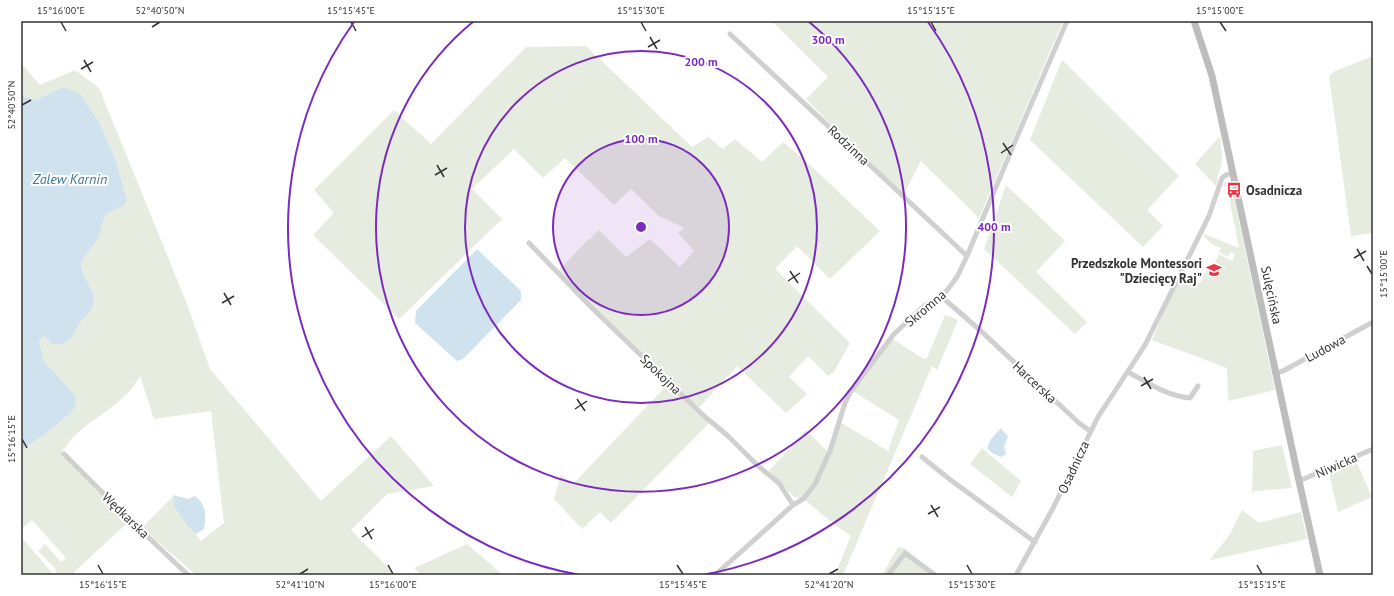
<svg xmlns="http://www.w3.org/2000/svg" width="1394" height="596" viewBox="0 0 1394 596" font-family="'PT Sans',sans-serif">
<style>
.green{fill:#e6ecdf}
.water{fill:#cfe2ee}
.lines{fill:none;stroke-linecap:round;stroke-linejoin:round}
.street{stroke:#d0d0d0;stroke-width:5}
.secondary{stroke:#bdbdbd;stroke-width:7}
.ticks{fill:none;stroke:#333;stroke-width:1.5}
.ring{fill:none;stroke:#7b2cbf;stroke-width:2}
.labels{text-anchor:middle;stroke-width:4;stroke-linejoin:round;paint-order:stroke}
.street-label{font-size:13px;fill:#333;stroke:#fff}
.poi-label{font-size:13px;font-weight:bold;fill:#333;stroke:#fff;text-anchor:start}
.water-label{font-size:14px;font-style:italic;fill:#3f7597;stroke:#fff}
.centre{fill:#7b2cbf;stroke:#fff;stroke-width:2}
.ring-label{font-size:12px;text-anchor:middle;font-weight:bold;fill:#7b2cbf;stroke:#fff;stroke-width:4;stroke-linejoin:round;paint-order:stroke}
.neatline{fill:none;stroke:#333;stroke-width:1.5}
.ticks-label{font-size:10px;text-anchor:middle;fill:#333}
</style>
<rect width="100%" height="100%" fill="#fff"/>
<path class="green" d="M772,21h291l-84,197 -58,-57 -19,36 -96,-98 22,-22z
M586,46l106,101 16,-10 15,12 12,-10 27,23 21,-20 27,23 70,66 -50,48 -33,-33 -22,23 75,74 -16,29 -6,4 -20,-20 -19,21 18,17 -21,19 -49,-47 -41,45 13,12 -98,100 -11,-11 -18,17 -28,-30 7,-25 12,10 97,-102 -113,-110 31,-32 7,-4 -4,1 8,-7 27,27 24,-18 30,28 14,-16 -16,-18 6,-5 -25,-12 -28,-27 -17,16 -49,-47 -22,20 -29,-29 -42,40 30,30 -103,100 -86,-84 21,-22 -20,-23 80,-80 37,34 95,-97z
M1373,56v177l-22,3 -22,-160 6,-5z
M1062,60l117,116 -32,34 16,16 -20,21 -113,-107z
M21,63l19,22 35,-15 24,18 88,216 23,65 111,132 70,-65 43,50 -47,8 -36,36 45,45h-200l-54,-47 32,-33 -1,10 16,23 7,6 5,7 23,-18 -13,-112 -57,8 -14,-43c-14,26 -42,39 -64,58 -5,5 -9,11 -14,17l69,66 -5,7 -55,51h-13l-3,-4 1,-2 -18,-18 7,-7 16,18 5,-4 -34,-38 -11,9v-79l26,-17 25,-21 3,-17 -31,-34 -5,-21 6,-4h28l6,-13 11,-11 3,-19 -10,-20 -2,-11 18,-25 6,-22 20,-10 2,-6 -12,-41 -16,-36 -36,-35 -28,13 -14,-5z
M1220,136c2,17 4,26 -3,42l1,1 -2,7 -21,-22z
M1226,181h3l2,3 44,206 -47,11 -1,-33 -13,-5 -62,-23 14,-33 17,-33c4,5 12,10 17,9l11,-20 3,1 5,-10 13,7 3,-7 -4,-2 -3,5 -9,-5 2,-4 -9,-4 -9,-8 1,-2 35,14 -12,-61 -5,-1z
M1006,185l59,56 -29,31 51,50 -12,12 -91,-85z
M945,315l13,5 -21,50 -5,-4 -89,209h-8l16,-39 -21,-15 -26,-22 -10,-2 -25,-26 37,-41 22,22 12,-30 48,29 11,-31 -48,-30 40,-52 33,21 3,-1z
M1282,445l10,43 -38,3 -2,4 1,-44z
M982,448l39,33 -9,16 -42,-33z
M1356,461l16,36 -34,15 -9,-39z
M1242,510l17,13 42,-11 6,27 -97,21 20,-26z
M21,537l33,38h-33z
M467,544l36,31h-82l-7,-7z
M898,547l6,1 32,27h-54z"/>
<path class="water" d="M63,87l17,7 19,28 16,36 12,41 -2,6 -20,10 -6,22 -18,25 2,11 10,20v11l-3,8 -11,11 -6,13 -10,8h-11l-7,-8 -6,4 5,21 31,34 1,9 -4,8 -25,21 -26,17v-355l14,5z
M477,249l44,42v9l-58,59 -6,2 -42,-38 1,-12z
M1001,428l7,9 -4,9 2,8 -5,3 -9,-4 -5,-5 4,-9z
M174,495l14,4 7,-3c12,10 11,19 9,33l-8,5 -7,-6 -16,-23z"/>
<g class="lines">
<path class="street" d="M730,34l237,222
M529,243l63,65 112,108 23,19 31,31 21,17 14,22
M942,297l40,35 97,91 11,8
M1128,372c20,11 39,24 62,26l8,-12
M1276,373l7,-2 90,-49
M64,454l62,62 62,59
M922,457l26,21 87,64
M1299,481l74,-32
M715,575l78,-70 10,-6 12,-15 15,-33 15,-48 6,-12 43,-57 31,-29 17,-8 15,-20 10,-21 50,-119 50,-116
M888,575l17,-22 30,22
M1016,575l36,-65 46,-93 47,-72 64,-129 13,-38 4,-3 7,-2"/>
<path class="secondary" d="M1194,21l18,55 87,405 21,94"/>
</g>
<path class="ticks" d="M61,22l5,9M351,22l5,9M641,22l5,9M931,22l5,9M1220,22l6,9M152,27l8,-5M650,37l7,12M648,47l12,-7M84,60l7,12M81,69l12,-7M22,105l9,-5M1003,143l8,12M1001,153l12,-8M437,165l7,12M435,175l12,-7M1357,249l7,12M1354,258l12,-7M1367,266l5,8M790,271l8,12M788,281l12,-8M224,293l7,12M222,303l12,-7M1144,377l7,12M1141,386l12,-7M577,399l8,12M575,409l12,-8M22,439l5,9M931,505l7,12M928,514l12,-7M365,527l7,12M362,537l12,-8M98,565l5,9M388,565l5,9M677,565l6,9M967,565l5,9M1257,565l5,9M300,574l8,-5M829,574l9,-5"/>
<circle cx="641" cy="227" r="88" fill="#7b2cbf" fill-opacity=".12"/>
<g class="ring">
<circle cx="641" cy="227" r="88"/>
<circle cx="641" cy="227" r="176"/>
<path d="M808 21A265 265 0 1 1 474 21"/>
<path d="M580 575A353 353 0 0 1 354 22M928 22A353 353 0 0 1 702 575"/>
</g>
<defs>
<g id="bus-bare" transform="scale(1.2)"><path d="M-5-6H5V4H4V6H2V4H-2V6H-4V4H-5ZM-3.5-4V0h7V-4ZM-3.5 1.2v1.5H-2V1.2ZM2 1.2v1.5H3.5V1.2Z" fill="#e63946" stroke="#fff" stroke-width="2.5" paint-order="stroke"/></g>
<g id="school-bare" transform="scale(1.2)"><path d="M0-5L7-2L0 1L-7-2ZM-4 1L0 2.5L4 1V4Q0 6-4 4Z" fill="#e63946" stroke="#fff" stroke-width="2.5" paint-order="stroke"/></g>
</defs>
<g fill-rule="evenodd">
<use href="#bus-bare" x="1234" y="190"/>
<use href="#school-bare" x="1214" y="270"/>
</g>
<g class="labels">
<g class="street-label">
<text transform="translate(849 145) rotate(43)" y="5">Rodzinna</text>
<text transform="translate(1272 295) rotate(78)" y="5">Sulęcińska</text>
<text transform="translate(925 308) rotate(-40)" y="5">Skromna</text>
<text transform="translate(1325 348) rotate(-28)" y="5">Ludowa</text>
<text transform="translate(661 374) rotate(44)" y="5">Spokojna</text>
<text transform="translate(1035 382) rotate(43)" y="5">Harcerska</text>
<text transform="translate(1336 465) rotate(-24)" y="5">Niwicka</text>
<text transform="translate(1073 467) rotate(-65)" y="5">Osadnicza</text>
<text transform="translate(126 515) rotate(44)" y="5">Wędkarska</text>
</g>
<g class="poi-label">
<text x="1246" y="195">Osadnicza</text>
<text x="1202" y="268" text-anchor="end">Przedszkole Montessori<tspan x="1202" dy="15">"Dziecięcy Raj"</tspan></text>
</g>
<g class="water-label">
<text x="70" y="184">Zalew Karnin</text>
</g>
</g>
<circle cx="641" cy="227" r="6" class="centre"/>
<g class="ring-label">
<text x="828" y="44">300 m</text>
<text x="701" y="66">200 m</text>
<text x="641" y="143">100 m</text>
<text x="994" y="231">400 m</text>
</g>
<rect width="1394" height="596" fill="none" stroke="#ffffff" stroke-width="44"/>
<rect x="22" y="22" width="1350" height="552" class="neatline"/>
<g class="ticks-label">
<text x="61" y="14">15°16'00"E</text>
<text x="160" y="14">52°40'50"N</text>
<text x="351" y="14">15°15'45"E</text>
<text x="641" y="14">15°15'30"E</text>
<text x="931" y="14">15°15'15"E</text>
<text x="1220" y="14">15°15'00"E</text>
<text transform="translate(11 105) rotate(-90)" y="4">52°40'50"N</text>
<text transform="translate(1383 274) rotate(-90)" y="4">15°15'00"E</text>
<text transform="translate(11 439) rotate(-90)" y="4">15°16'15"E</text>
<text x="103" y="588">15°16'15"E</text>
<text x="300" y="588">52°41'10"N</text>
<text x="393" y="588">15°16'00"E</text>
<text x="683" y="588">15°15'45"E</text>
<text x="829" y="588">52°41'20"N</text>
<text x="972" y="588">15°15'30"E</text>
<text x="1262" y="588">15°15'15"E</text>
</g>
</svg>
